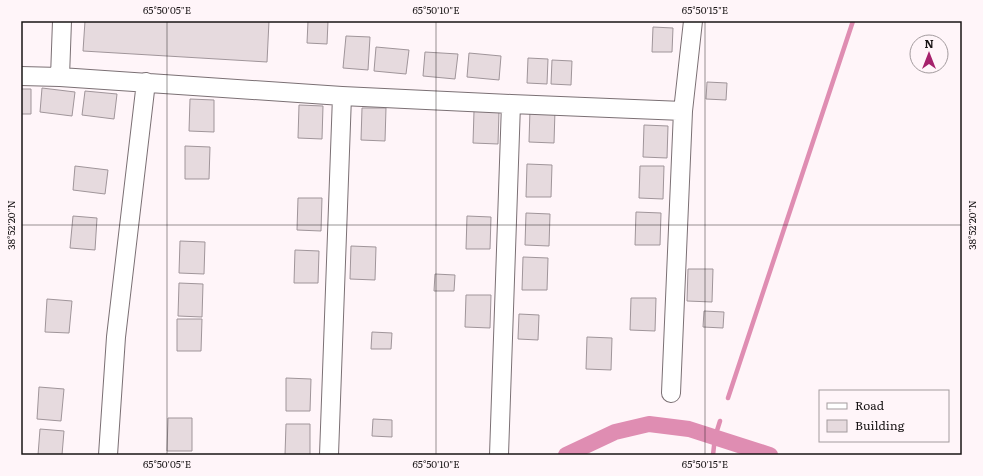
<svg xmlns="http://www.w3.org/2000/svg" width="983" height="476" viewBox="0 0 983 476" font-family="Literata,serif">
<style>
.lines{fill:none;stroke-linecap:round;stroke-linejoin:round}
.stream{stroke:#df8db2;stroke-width:4.5}
.canal{stroke:#df8db2;stroke-width:16}
.building{fill:#e6dade;stroke:#a0959a}
.street-casing{stroke:#7b7074;stroke-width:20}
.street{stroke:#fff;stroke-width:18}
.ticks{fill:none;stroke:#181415;stroke-width:1;stroke-opacity:0.45}
.neatline{fill:none;stroke:#181415;stroke-width:1.5}
.ticks-label{font-size:10px;text-anchor:middle;fill:#181415}
</style>
<rect width="100%" height="100%" fill="#fff5f9"/>
<g class="lines">
<path class="stream" d="M728,398l125,-377
M713,455l2,-18 5,-16"/>
<path class="canal" d="M566,455l49,-23 34,-8 40,5 81,26"/>
</g>
<path class="building" d="M85,21h184l-2,41 -184,-11z
M308,21h20l-1,23 -20,-1z
M653,27l20,1 -1,24h-20z
M346,36l24,1 -2,33 -25,-2z
M376,47l33,3 -3,24 -32,-3z
M425,52l33,2 -3,25 -32,-3z
M469,53l32,3 -2,24 -32,-3z
M528,58l20,1 -1,25 -20,-1z
M552,60l20,1 -1,24 -20,-1z
M707,82l20,1 -1,17 -20,-1z
M42,88l33,4 -3,24 -32,-4z
M21,89h10v25h-10z
M85,91l32,3 -3,25 -32,-4z
M190,99l24,1v32l-25,-1z
M299,105l24,1 -1,33 -24,-1z
M362,108h24l-1,33 -24,-1z
M530,109l25,1 -1,33 -25,-1z
M474,111h25l-1,33 -25,-1z
M644,125l24,1 -1,32 -24,-1z
M185,146l25,1 -1,32h-24z
M527,164l25,1 -1,32h-25z
M75,166l33,4 -3,24 -32,-4z
M640,166h24l-1,33 -24,-1z
M298,198h24l-1,33 -24,-1z
M636,212l25,1 -1,32h-25z
M526,213l24,1 -1,32 -24,-1z
M73,216l24,2 -2,32 -25,-2z
M467,216l24,1 -1,32h-24z
M180,241l25,1 -1,32 -25,-1z
M351,246l25,1 -1,33 -25,-1z
M295,250l24,1 -1,32h-24z
M523,257l25,1 -1,32h-25z
M688,269h25l-1,33 -25,-1z
M435,274l20,1 -1,16h-20z
M179,283l24,1 -1,33 -24,-1z
M466,295h25l-1,33 -25,-1z
M631,298h25l-1,33 -25,-1z
M47,299l25,2 -3,32 -24,-1z
M704,311l20,1 -1,16 -20,-1z
M519,314l20,1 -1,25 -20,-1z
M177,319h25l-1,32h-24z
M372,332l20,1 -1,16h-20z
M587,337l25,1 -1,32 -25,-1z
M286,378l25,1 -1,32h-24z
M39,387l25,2 -3,32 -24,-2z
M168,418h24v33h-25z
M373,419l19,1v17l-20,-1z
M286,424h24v31h-25z
M40,429l24,2 -2,24h-24z"/>
<g class="lines">
<g class="street-casing">
<path id="street" d="M21,76l39,1 282,19 169,8 172,7
M60,77l2,-56
M671,393l12,-282 10,-90
M108,455l8,-118 30,-255
M329,455l13,-359
M499,455l12,-351"/>
</g>
<use href="#street" class="street"/>
</g>
<path class="ticks" d="M167,21v434M436,21v434M705,21v434M21,225h941"/>
<rect width="983" height="476" fill="none" stroke="#fff5f9" stroke-width="44"/>
<rect x="819" y="390" width="130" height="52" fill="#fff5f9" stroke="#a39b9e"/>
<rect x="827" y="403" width="20" height="6" fill="#ffffff" stroke="#a39b9e"/>
<text x="855" y="410" font-size="12" fill="#181415">Road</text>
<rect x="827" y="420" width="20" height="12" fill="#e6dade" stroke="#a39b9e"/>
<text x="855" y="430" font-size="12" fill="#181415">Building</text>
<g transform="translate(929 54)"><circle r="19" fill="#fff5f9" stroke="#a39b9e"/>
<path d="M0-3L7 15L0 10L-7 15Z" fill="#a6216c"/>
<text y="-6" font-size="11" font-weight="bold" text-anchor="middle" fill="#181415">N</text>
</g>
<rect x="22" y="22" width="939" height="432" class="neatline"/>
<g class="ticks-label">
<text x="167" y="14">65°50'05"E</text>
<text x="436" y="14">65°50'10"E</text>
<text x="705" y="14">65°50'15"E</text>
<text transform="translate(11 225) rotate(-90)" y="4">38°52'20"N</text>
<text transform="translate(972 225) rotate(-90)" y="4">38°52'20"N</text>
<text x="167" y="468">65°50'05"E</text>
<text x="436" y="468">65°50'10"E</text>
<text x="705" y="468">65°50'15"E</text>
</g>
</svg>
